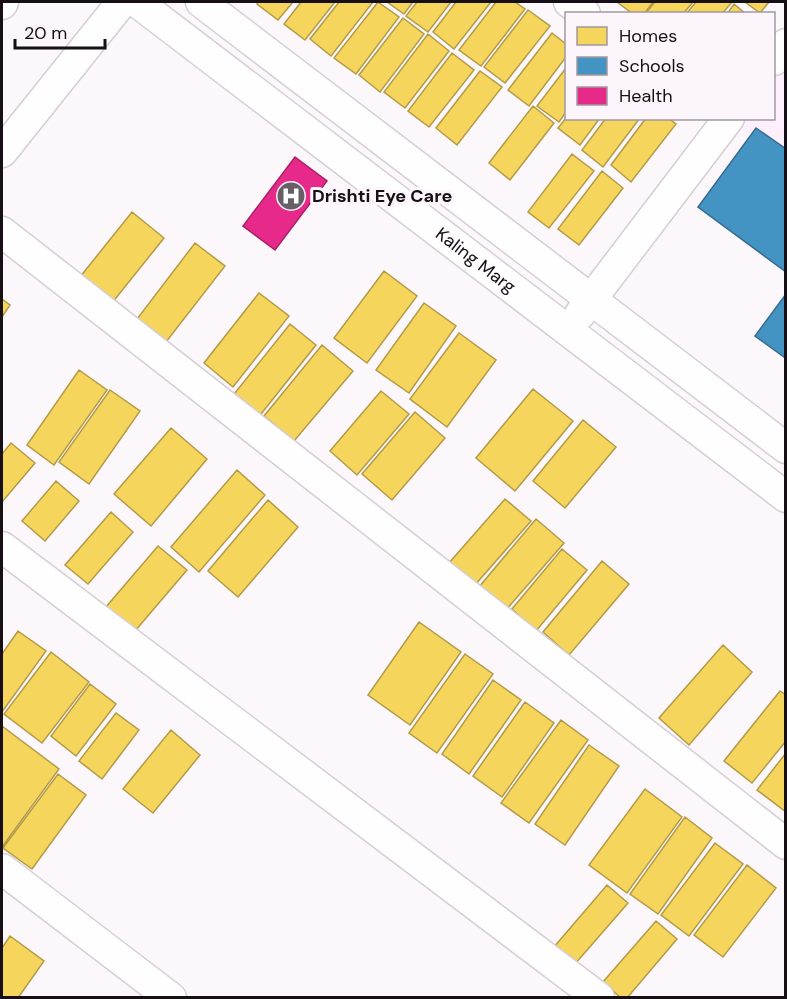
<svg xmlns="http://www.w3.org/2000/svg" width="787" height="999" viewBox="0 0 787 999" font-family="'DM Sans',sans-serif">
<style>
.built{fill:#fdf0fc}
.homes{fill:#f6d55c;stroke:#b39a47;stroke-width:1.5}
.schools{fill:#4393c3;stroke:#366b8f;stroke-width:1.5}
.health{fill:#e7298a;stroke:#a82167;stroke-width:1.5}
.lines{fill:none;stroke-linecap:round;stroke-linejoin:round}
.minor-casing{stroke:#d5cfd4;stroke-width:33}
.minor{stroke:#fefefe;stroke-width:30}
.labels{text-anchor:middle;stroke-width:6;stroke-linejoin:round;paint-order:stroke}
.poi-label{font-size:18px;font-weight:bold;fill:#160f15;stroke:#fdf5fc;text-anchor:start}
.street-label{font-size:18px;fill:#160f15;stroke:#fdf5fc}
</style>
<rect width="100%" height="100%" fill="#fbf7fb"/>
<path class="built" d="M785,58v101l-49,-34 5,-6 33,-1v-44z"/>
<path class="homes" d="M258,2h35l-15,18 -21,-16z
M301,2h34l-30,38 -21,-16z
M339,2h34l-42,54 -21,-17z
M378,2l21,15 -43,57 -22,-16z
M387,2h26l-9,12z
M417,2h34l-23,30 -22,-16z
M456,2h35l-37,47 -21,-17z
M496,2h19l10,7 -44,57 -22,-16z
M617,2h36l-9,12h-11z
M655,2h38l-10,12h-38z
M696,2h36l-10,12h-36z
M745,2h24l-9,11z
M734,4l12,10h-19z
M528,10l22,16 -45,57 -21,-16z
M403,18l21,16 -44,58 -21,-17z
M552,33l14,11v13l-37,49 -21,-16z
M428,34l21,17 -44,57 -21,-16z
M452,53l22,17 -45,57 -21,-16z
M566,68v44l-7,10 -22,-16z
M480,71l22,16 -45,58 -21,-17z
M533,106l21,17 -44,57 -21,-17z
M566,118h34l-20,27 -22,-17z
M606,118h34l-37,49 -21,-17z
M646,118h22l8,6 -45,58 -20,-17z
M572,154l22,17 -45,57 -21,-16z
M602,171l21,17 -44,57 -21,-16z
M132,212l32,26 -56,70 -32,-26z
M195,243l30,23 -59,76 -29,-23z
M384,271l33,25 -50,67 -33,-25z
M259,293l30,23 -56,71 -29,-24z
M2,299l8,6 -8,12z
M424,303l32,23 -47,67 -33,-23z
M290,324l26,21 -63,79 -26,-21z
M459,333l37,27 -49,67 -37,-28z
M322,345l31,26 -59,70 -30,-25z
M79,370l28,20 -53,75 -27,-20z
M533,389l40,32 -58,70 -39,-33z
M110,390l30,21 -51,73 -30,-22z
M381,391l28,23 -52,61 -27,-24z
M415,412l30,26 -53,62 -30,-26z
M583,420l33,27 -51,61 -32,-27z
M171,428l36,31 -56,67 -37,-32z
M11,443l24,20 -33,39v-48z
M237,470l28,25 -66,77 -28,-25z
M56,481l23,20 -34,40 -23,-20z
M505,499l26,22 -56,64 -26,-22z
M268,500l30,27 -60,70 -30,-26z
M111,512l22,20 -45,52 -23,-19z
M536,519l28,24 -58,67 -27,-23z
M158,546l29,24 -52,61 -29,-24z
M562,549l25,21 -51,61 -24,-22z
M602,561l27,23 -60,71 -26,-23z
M419,622l42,30 -51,73 -42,-30z
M18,631l28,20 -44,61v-58z
M723,645l29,27 -63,73 -30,-27z
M51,652l38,30 -47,61 -38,-29z
M465,654l28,20 -56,79 -28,-20z
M493,680l28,20 -52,74 -27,-20z
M90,684l26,20 -40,52 -25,-20z
M780,691l6,4v46l-34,42 -28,-22z
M525,702l29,21 -52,74 -29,-21z
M116,713l23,17 -37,49 -23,-18z
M561,720l27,20 -59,83 -28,-20z
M2,726l57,43 -57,78z
M171,730l29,25 -47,58 -30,-24z
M589,745l30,21 -54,79 -30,-21z
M786,753v59l-29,-22z
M58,774l28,21 -54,74 -29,-21z
M645,789l37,28 -55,76 -38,-28z
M685,817l27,21 -54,76 -28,-20z
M715,843l28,21 -54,72 -28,-21z
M747,865l29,23 -53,69 -29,-22z
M607,885l21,18 -53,61 -21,-17z
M656,921l21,18 -50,59h-6l-18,-16z
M10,936l34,25 -26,37h-16v-50z"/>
<path class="schools" d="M756,128l30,21v123l-88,-65z
M786,294v61l-2,2 -29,-21z"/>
<path class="health" d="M295,157l32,24 -52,69 -32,-24z"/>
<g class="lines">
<g class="minor-casing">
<g id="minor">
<path id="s1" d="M137,2l649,495"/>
<path d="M201,2l585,446"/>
<path d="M569,2l16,12"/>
<path d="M2,4l1,-2"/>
<path d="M774,60l12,-16"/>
<path d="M2,152l120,-150"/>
<path d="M2,232l784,612"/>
<path d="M580,314l149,-196"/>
<path d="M2,547l597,451"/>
<path d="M2,869l169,129"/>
</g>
</g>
<use href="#minor" class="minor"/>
</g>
<defs>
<g id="hospital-disc" transform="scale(1.5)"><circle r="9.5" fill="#666066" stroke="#fdf5fc"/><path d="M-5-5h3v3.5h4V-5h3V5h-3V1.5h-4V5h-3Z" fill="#fff"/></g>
</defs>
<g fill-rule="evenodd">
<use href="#hospital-disc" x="291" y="196"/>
</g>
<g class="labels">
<g class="poi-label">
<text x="312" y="202">Drishti Eye Care</text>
</g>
<g class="street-label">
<text dy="6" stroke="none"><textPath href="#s1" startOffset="426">Kaling Marg</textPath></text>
</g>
</g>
<rect width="787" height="999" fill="none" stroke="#160f15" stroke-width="6"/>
<rect x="565" y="12" width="210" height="108" fill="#fdf5fc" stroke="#a199a0" stroke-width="1.5"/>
<rect x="577" y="27" width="30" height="18" fill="#f6d55c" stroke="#a199a0" stroke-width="1.5"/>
<text x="619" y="42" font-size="18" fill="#160f15">Homes</text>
<rect x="577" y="57" width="30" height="18" fill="#4393c3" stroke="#a199a0" stroke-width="1.5"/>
<text x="619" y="72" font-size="18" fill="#160f15">Schools</text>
<rect x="577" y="87" width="30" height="18" fill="#e7298a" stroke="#a199a0" stroke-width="1.5"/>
<text x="619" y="102" font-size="18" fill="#160f15">Health</text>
<path d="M15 39v9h90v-9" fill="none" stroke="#160f15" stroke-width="3"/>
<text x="24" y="39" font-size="18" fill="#160f15" stroke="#fdf5fc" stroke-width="4.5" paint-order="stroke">20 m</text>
</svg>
